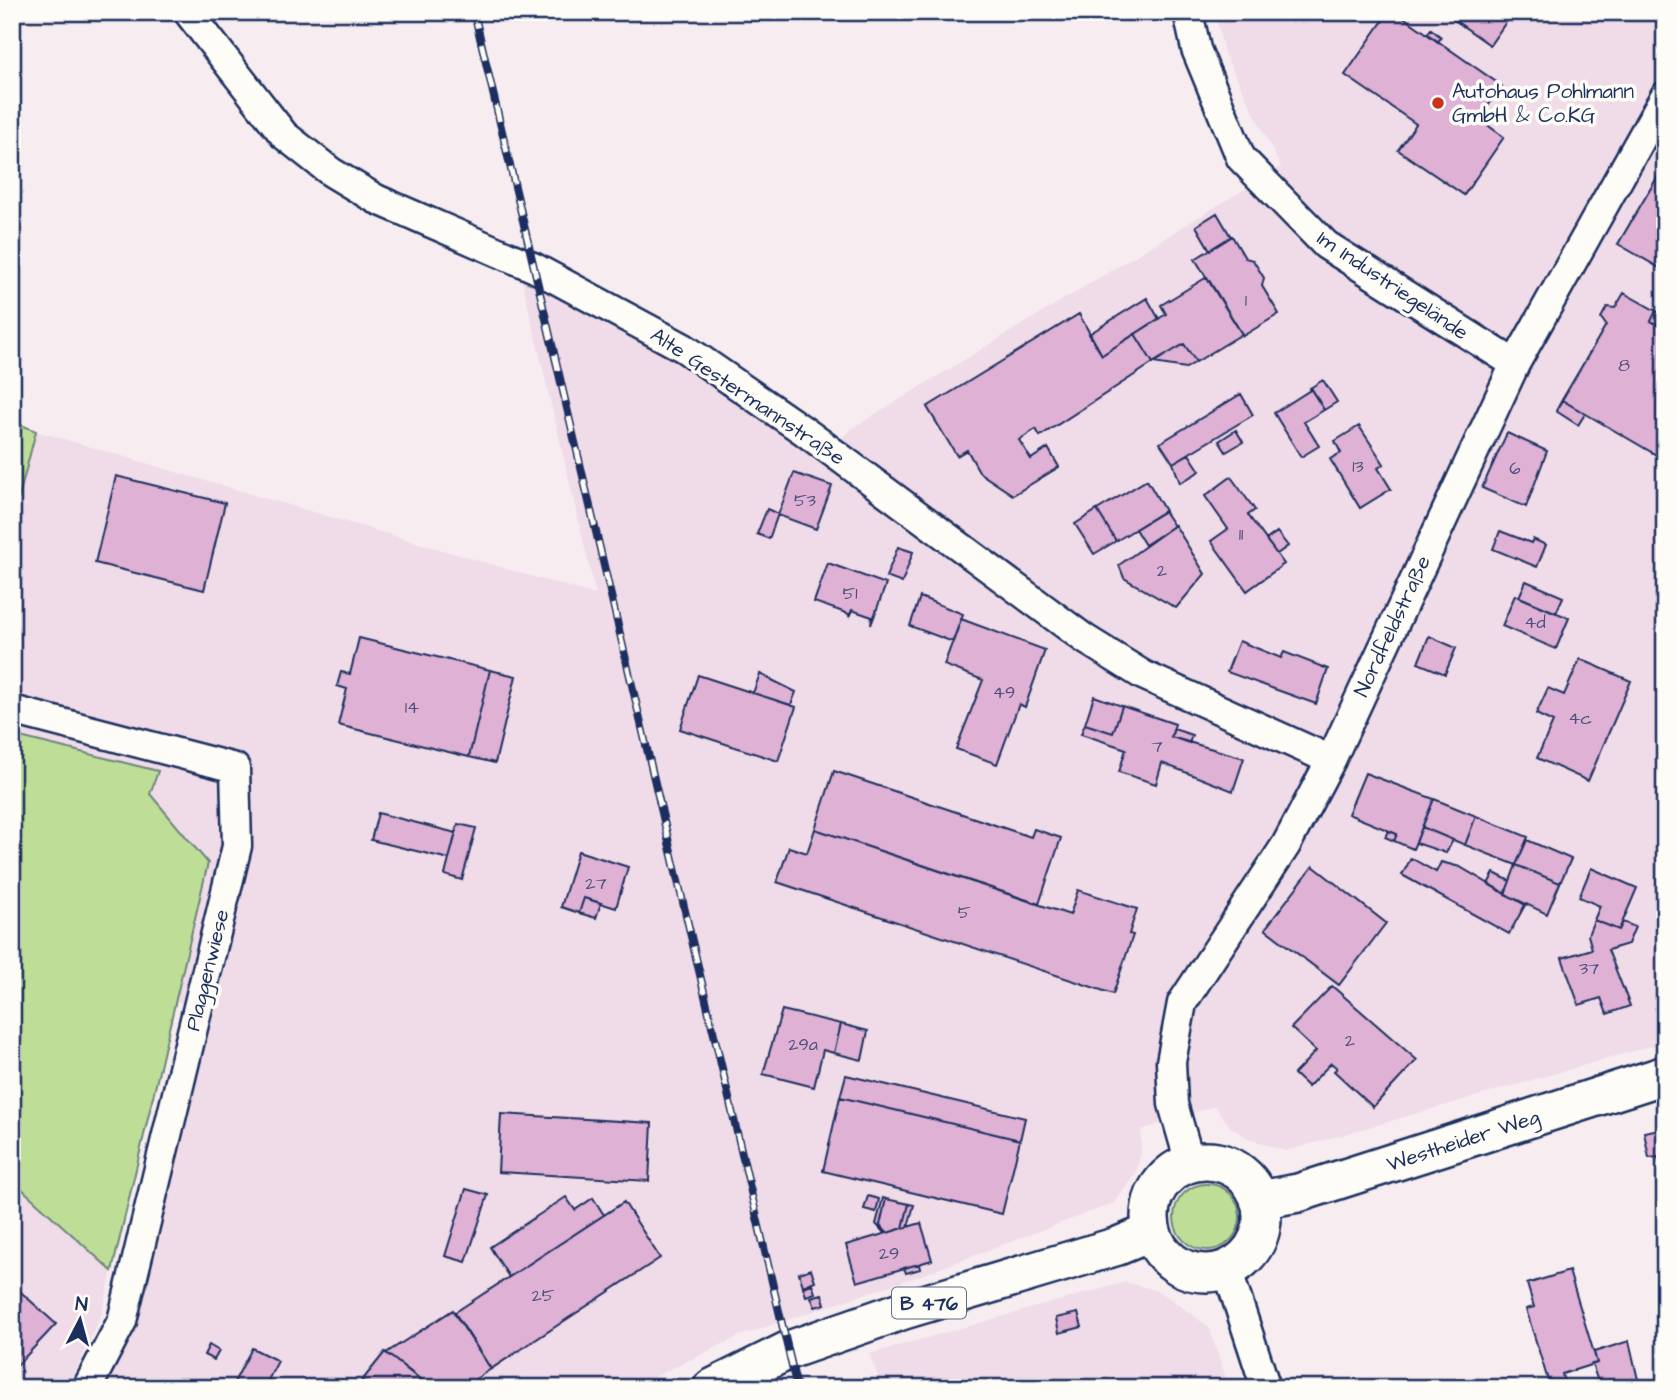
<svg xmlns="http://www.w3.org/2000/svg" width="1677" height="1400" viewBox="0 0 1677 1400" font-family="'Architects Daughter',sans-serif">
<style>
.built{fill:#f0dbe8}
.green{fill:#bede98;stroke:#6c867b;stroke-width:2}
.building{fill:#deb1d5;stroke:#1b2f5e;stroke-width:2}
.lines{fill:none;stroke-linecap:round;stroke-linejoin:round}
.minor-casing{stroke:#1b2f5e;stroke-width:33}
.major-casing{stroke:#1b2f5e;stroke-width:42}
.minor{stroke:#fdfcf7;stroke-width:28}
.major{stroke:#fdfcf7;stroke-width:37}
.rail-casing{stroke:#1b2f5e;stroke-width:8}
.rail{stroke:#fdfcf7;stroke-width:5;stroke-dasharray:16;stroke-linecap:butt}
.poi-dot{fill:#c8321e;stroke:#fdfcf7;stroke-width:2.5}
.labels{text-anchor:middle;stroke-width:7;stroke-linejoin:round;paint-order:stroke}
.number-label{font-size:18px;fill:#4c507c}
.shield{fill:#fdfcf7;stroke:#5f6c8c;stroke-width:2}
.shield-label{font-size:19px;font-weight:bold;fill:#1b2f5e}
.poi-label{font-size:21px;fill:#1b2f5e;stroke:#fdfcf7;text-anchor:start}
.street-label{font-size:21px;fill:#1b2f5e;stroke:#fdfcf7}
</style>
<rect width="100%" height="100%" fill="#f7edf0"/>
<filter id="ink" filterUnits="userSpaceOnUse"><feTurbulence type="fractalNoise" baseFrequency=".0143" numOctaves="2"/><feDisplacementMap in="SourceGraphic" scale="14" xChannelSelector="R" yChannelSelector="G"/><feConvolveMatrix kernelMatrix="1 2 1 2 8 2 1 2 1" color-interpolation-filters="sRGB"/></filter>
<g filter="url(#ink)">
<path class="built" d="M1215,12h450v1030l-379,109 -34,-11 -22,-13 -15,-21 -74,24v22l-5,21 -22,30 -189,71 -183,61 -86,41 -17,12h-535l29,-58 17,-61 62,-260 -36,-8 32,-138 -59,-69 9,-23 -146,-36v-211l24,-93 560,164 -74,-315 168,86 132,92 29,-29 430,-262 -57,-114z
M12,1180l100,91 -10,42 -34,75h-56z
M1126,1282l35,10 48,35 20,61h-346l-14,-34z"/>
<path class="green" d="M19,424l17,7 -24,93v-96z
M12,735l146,36 -8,23 58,69 -96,408 -100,-91z
M1174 1217a33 33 0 1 1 66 0a33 33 0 1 1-66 0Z"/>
<path class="building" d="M1389,12h7l106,74 -23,33 25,18 -40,58 -66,-45 18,-26 -71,-49z
M1443,12h70l-23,33z
M1431,29l10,8 -3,5 -11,-8z
M1665,164v107l-47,-27z
M1217,213l14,24 -21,13 -14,-24z
M1232,236l13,22 8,2 11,18 -2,8 17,28 -36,22 -48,-77z
M1207,277l35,57 -46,28 -12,-18 -31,19 -18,-29 31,-20 -5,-9z
M1624,293l32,18 -5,10 14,8v131l-103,-60 44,-75 -5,-7 6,-11 8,1z
M1147,298l12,21 -57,36 -13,-21z
M1656,311l9,5v13l-14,-8z
M1079,314l23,41 33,-21 18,29 -113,73 -4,-7 -17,11 12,19 17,-11 11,19 -46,28 -33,-22 -13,-23 -10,6 -30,-49z
M1184,344l12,18 -10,6 -33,-5z
M1323,380l14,22 -13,8 -14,-22z
M1312,389l12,21 -20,12 15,24 -18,11 -27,-44z
M1241,394l12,21 -80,48 -13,-20z
M1562,400l23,14 -7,11 -22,-14z
M1359,426l25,38 -6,4 13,21 -31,19 -30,-49 11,-6 -6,-12z
M1236,430l7,12 -17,10 -7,-11z
M1507,433l40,18 -21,56 -44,-19z
M1189,454l11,17 -20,12 -7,-20z
M794,473l38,13 -16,43 -38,-14z
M116,476l109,27 -21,87 -109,-27z
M1231,477l24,33 -7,5 36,49 -37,27 -36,-50 17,-12 -23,-33z
M1147,480l18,31 -49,30 -19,-31z
M767,509l11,5 -9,25 -12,-5z
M1097,510l19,31 -22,13 -19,-30z
M1164,511l10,15 -29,19 -10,-16z
M1175,525l30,49 -29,34 -52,-30 -5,-13z
M1500,531l31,12 2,-4 13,6 -9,22 -44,-18z
M1277,532l11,14 -11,8 -11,-14z
M898,547l15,5 -11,31 -16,-6z
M828,563l58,21 -15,41 1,-8 -20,-7 -3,7v-3l-35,-12z
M1526,581l37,16 -7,16 -37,-16z
M1515,595l54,23 -13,31 -54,-23z
M920,597l43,17 -10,28 -43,-16z
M961,619l84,31 -20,57 -6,-3 -22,60 -41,-15 27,-69 -39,-15z
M1429,636l27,12 -11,26 -27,-11z
M359,638l131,32 -21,87 -131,-32 9,-36 -10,-3 4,-14 9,2z
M1239,641l42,17 3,-6 44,17 -12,35 -89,-32z
M1580,659l51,22 -43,100 -51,-23 16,-36 -17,-8 12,-26 16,7z
M490,670l26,6 -21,87 -26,-6z
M760,674l36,18 -5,13 -38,-12z
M698,675l98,32 -18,54 -98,-32z
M1094,696l28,10 -9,27 -28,-9z
M1122,706l53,18 -4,13 73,21 -11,33 -71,-28 -6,21 -37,-12 7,-23 -45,-15 4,-10 28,9z
M1174,729l18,6 -3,8 -18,-6z
M834,771l197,66 3,-8 27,9 -22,66 -224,-75z
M1365,773l69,26 -21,50 -19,-8 3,-7 -49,-20z
M1434,799l42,17 -11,29 -43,-18z
M378,813l78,20 -7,26 -78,-19z
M1476,816l52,21 -12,28 -51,-20z
M458,824l18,4 -14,52 -17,-5z
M1422,827l31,13 -7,13 -30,-10z
M815,829l255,86 8,-25 59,19 -8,25 4,1 -20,59 -336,-112 12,-35 18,6z
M1388,831l9,3 -3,7 -9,-4z
M1527,840l44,19 -11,24 -44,-18z
M578,851l50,16 -12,41 -32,-10 -5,15 -18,-6z
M1411,858l25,14 5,-10 19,5 65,38 -16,29 -107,-59z
M1516,865l44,18 -13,31 -42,-20z
M1313,866l73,57 -47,62 -74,-56z
M1591,868l46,20 -18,42 -25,-10 6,-14 -21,-9z
M1494,873l16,8 -5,13 -17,-10z
M584,898l17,5 -5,15 -17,-5z
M1594,920l25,10 4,-8 12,5 -7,17 -20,6 22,56 -23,8 -6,-16 -22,7 -17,-47 30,-9 -4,-14z
M1332,986l85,74 -44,47 -39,-36 3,-3 -6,-5 -23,24 -14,-13 22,-23 -25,-23z
M782,1010l59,14 -7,29 -11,-3 -9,37 -51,-13z
M841,1024l27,7 -6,29 -28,-7z
M846,1075l179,43 -5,22 -180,-43z
M840,1097l180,43 -18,74 -179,-43z
M501,1114l151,9 -3,58 -151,-9z
M1665,1128v59h-1l-6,-30 -9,1 -5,-26z
M466,1189l22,6 -22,67 -21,-6z
M868,1196l11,3 -3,13 -12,-3z
M566,1197l9,13 18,-12 11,17 -95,62 -19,-30z
M883,1198l3,1 -6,26 5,9 -9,-10z
M886,1199l23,5 -6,24 -16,5 -7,-8z
M624,1202l36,56 -169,111 -37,-56z
M909,1204l5,1 -6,22 -5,1z
M921,1223l11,37 -75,22 -11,-37z
M919,1264l1,5 -14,4 -2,-5z
M811,1269l4,12 -12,5 -4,-13z
M1569,1271l28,92 -35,11 2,8 -14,5 -24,-78 8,-2 -7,-23z
M12,1284l44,40 -44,47z
M812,1284l3,9 -9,3 -3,-9z
M822,1294l3,10 -10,3 -4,-10z
M453,1310l38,59 -20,13 -1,6 -17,-3 -21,3 -46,-35z
M1078,1313l4,14 -23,6 -3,-15z
M1629,1341l11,47h-40l-8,-24 5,-1 -3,-11z
M209,1345l10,6 -5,9 -10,-5z
M252,1348l26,13 -14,27h-33z
M385,1352l39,31 -4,5h-64z
M1564,1382l2,6h-19l3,-1z"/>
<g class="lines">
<g class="minor-casing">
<path id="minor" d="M188,12l96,123 47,37 45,27 159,69 149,80 120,83 281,208 58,36 188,85
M1188,12l8,37 45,109 85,87 189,119
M12,710l223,58 2,78 -115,475 -35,67
M1190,1163l-17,-59 -2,-42 11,-59 104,-158 45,-85 184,-396 150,-268
M1227,1269l39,119"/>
</g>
<g class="major-casing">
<path id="major" d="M1150 1217a56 56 0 1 1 112 0a56 56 0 1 1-112 0Z
M1259,1200l39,-7 367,-118
M712,1388l77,-38 115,-40 214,-64 34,-14"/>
</g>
<use href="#minor" class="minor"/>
<use href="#major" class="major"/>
<g class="rail-casing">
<path id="rail" d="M474,12l323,1376"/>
</g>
<use href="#rail" class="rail"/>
</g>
</g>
<circle class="poi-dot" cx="1438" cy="103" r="7"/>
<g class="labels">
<g class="number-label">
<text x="1246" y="306">1</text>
<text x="1624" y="371">8</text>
<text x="1358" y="472">13</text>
<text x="1515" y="474">6</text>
<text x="805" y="506">53</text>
<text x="1241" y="540">11</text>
<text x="1162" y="576">2</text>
<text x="850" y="599">51</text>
<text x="1535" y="628">4d</text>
<text x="1004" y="698">49</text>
<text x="412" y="713">14</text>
<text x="1580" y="724">4c</text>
<text x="1157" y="752">7</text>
<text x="596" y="889">27</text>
<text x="964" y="918">5</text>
<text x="1589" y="974">37</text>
<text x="1350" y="1046">2</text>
<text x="803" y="1050">29a</text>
<text x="889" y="1259">29</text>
<text x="543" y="1301">25</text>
</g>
<rect class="shield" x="892" y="1287.5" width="74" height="31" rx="5"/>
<g class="shield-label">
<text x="929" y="1310">B 476</text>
</g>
<g class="poi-label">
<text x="1452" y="98">Autohaus Pohlmann<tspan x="1452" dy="24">GmbH &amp; Co.KG</tspan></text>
</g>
<g class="street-label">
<text transform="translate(1393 285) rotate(34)" y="7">Im Industriegelände</text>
<text transform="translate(748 396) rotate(34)" y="7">Alte Gestermannstraße</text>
<text transform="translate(1392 626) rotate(-65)" y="7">Nordfeldstraße</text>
<text transform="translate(207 970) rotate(-76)" y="7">Plaggenwiese</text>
<text transform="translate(1463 1140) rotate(-18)" y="7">Westheider Weg</text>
</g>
</g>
<rect width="1677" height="1400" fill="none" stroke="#fdfcf7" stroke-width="42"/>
<rect x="21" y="21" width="1635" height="1358" fill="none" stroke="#1b2f5e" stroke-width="2.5" filter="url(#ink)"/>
<g transform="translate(80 1320) rotate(6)" stroke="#fdfcf7" stroke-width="5" paint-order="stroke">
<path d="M0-5L12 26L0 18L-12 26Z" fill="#1b2f5e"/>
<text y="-10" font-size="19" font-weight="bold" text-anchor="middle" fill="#1b2f5e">N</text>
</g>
</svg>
